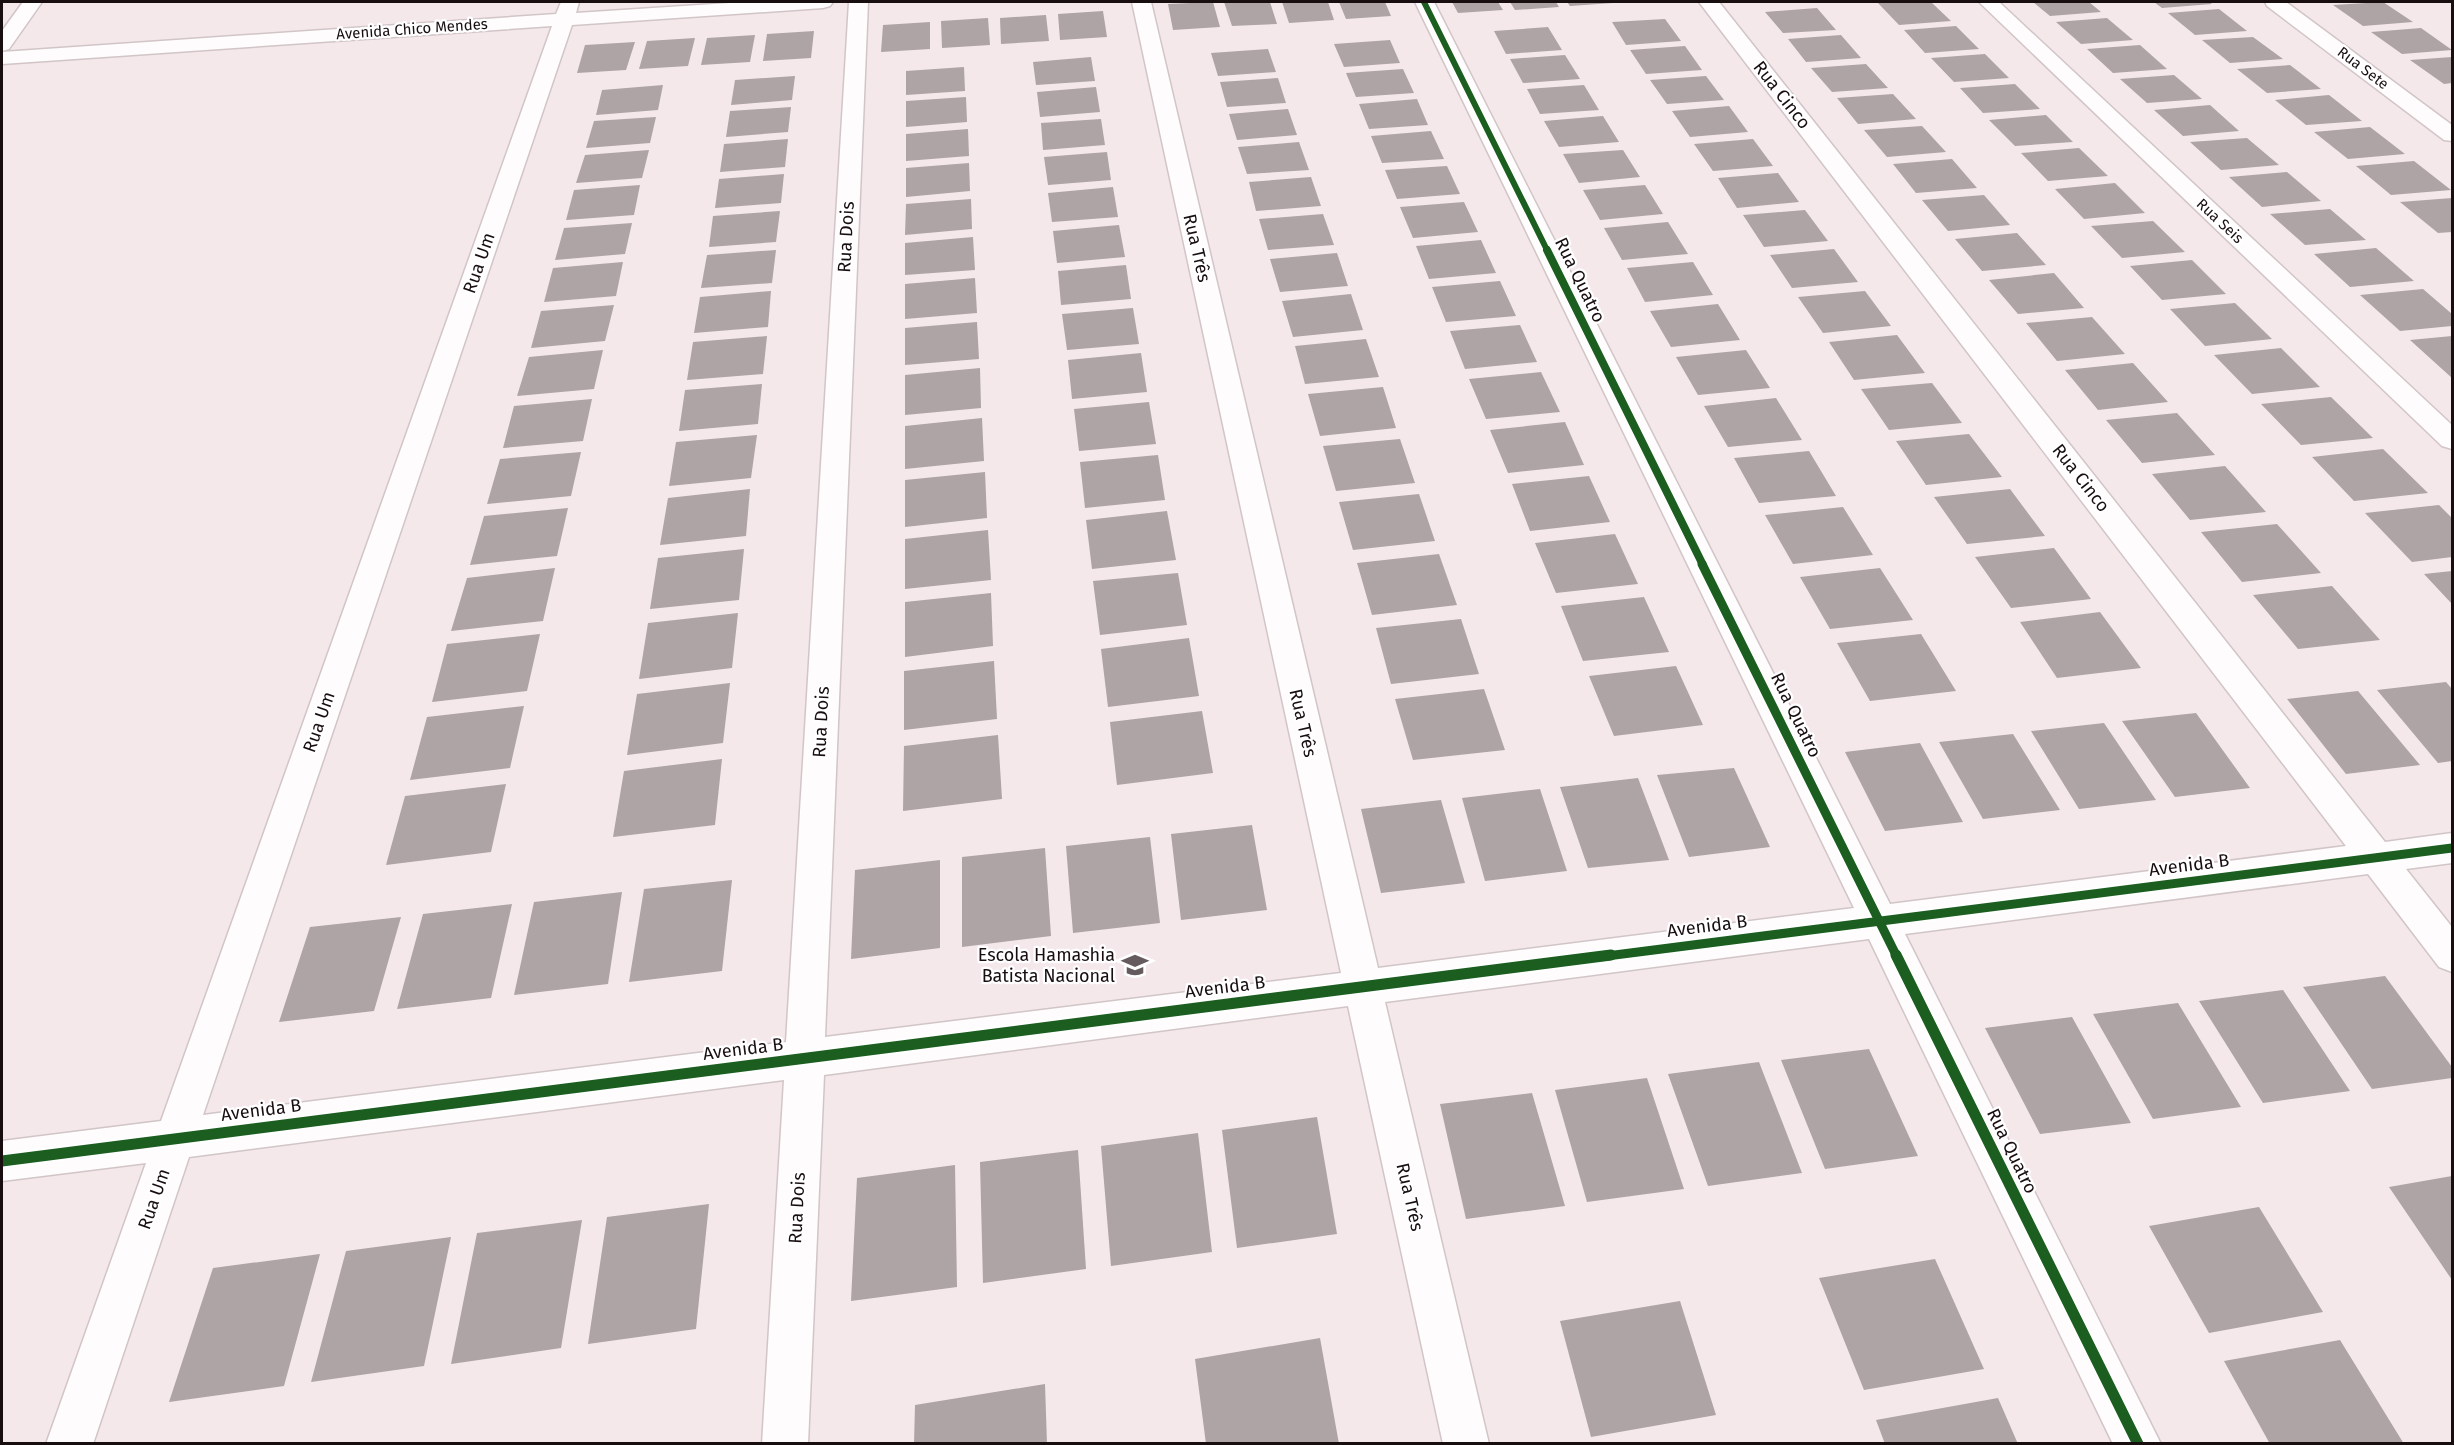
<svg xmlns="http://www.w3.org/2000/svg" width="2454" height="1445" viewBox="0 0 2454 1445" font-family="'Fira Sans',sans-serif">
<style>
.building{fill:#aea3a5}
.lines{fill:none;stroke-linecap:round;stroke-linejoin:round}
.minor-casing{stroke:#d1c5c7;stroke-width:3}
.major-casing{stroke:#d1c5c7;stroke-width:3}
.minor{fill:#fefcfc;fill-rule:evenodd}
.major{fill:#fefcfc;fill-rule:evenodd}
.cycleway-far3-casing{stroke:#fff;stroke-width:8}
.cycleway-far2-casing{stroke:#fff;stroke-width:10}
.cycleway-far1-casing{stroke:#fff;stroke-width:13}
.cycleway-casing{stroke:#fff;stroke-width:15}
.cycleway-far3{stroke:#1b5e20;stroke-width:6}
.cycleway-far2{stroke:#1b5e20;stroke-width:8}
.cycleway-far1{stroke:#1b5e20;stroke-width:9}
.cycleway{stroke:#1b5e20;stroke-width:11}
.labels{text-anchor:middle;stroke-width:4.5;stroke-linejoin:round;paint-order:stroke}
.far-street-label{font-size:15px;fill:#180e10;stroke:#fff}
.street-label{font-size:18px;fill:#180e10;stroke:#fff}
.poi-label{font-size:18px;fill:#180e10;stroke:#fff;text-anchor:end}
</style>
<rect width="100%" height="100%" fill="#f5e8ea"/>
<path class="building" d="M1213,2l7,25 -47,3 -5,-26z
M1224,2h46l7,22 -45,2z
M1282,2h46l6,18 -45,3z
M1339,2h46l6,14 -45,3z
M1452,2h46l5,8 -45,3z
M1510,2h46l3,5 -44,3z
M1567,2h46v1l-43,3z
M1904,2h27l20,19 -52,4 -21,-22z
M2033,2h56l12,10 -51,4z
M2154,2h55l3,2 -50,4z
M2383,2l30,20 -50,4 -30,-21z
M1817,8l19,22 -53,3 -18,-21z
M2219,9l28,22 -52,4 -27,-22z
M1103,11l4,26 -47,3 -2,-26z
M1046,15l3,26 -48,3 -1,-26z
M988,18l2,27 -48,3 -1,-27z
M2107,18l26,22 -52,4 -25,-22z
M1665,19l16,22 -55,4 -14,-23z
M930,22v27l-49,3 2,-27z
M1956,26l23,23 -54,4 -21,-23z
M1548,27l14,23 -56,4 -12,-23z
M2421,28l31,22 -50,4 -31,-22z
M814,31l-3,27 -48,3 4,-27z
M755,35l-5,27 -49,3 6,-27z
M1841,35l20,23 -55,4 -18,-23z
M2253,37l30,22 -53,4 -28,-23z
M695,38l-7,28 -49,3 8,-28z
M1390,40l10,23 -56,4 -10,-23z
M635,42l-9,28 -49,3 8,-28z
M2140,45l27,24 -54,4 -26,-24z
M1685,46l17,24 -56,4 -16,-24z
M1268,49l8,23 -58,4 -7,-23z
M1985,54l24,24 -55,4 -23,-24z
M1565,55l15,24 -57,4 -13,-24z
M1091,57l4,24 -59,4 -3,-23z
M2452,57v26l-8,1 -34,-24z
M1866,64l22,24 -56,4 -21,-24z
M2290,65l31,24 -54,4 -30,-24z
M964,67l1,24 -59,4v-24z
M1403,69l11,24 -58,4 -10,-24z
M2174,75l28,24 -55,4 -27,-24z
M795,76l-3,24 -61,5 4,-25z
M1706,76l18,24 -57,4 -17,-24z
M1278,78l8,25 -59,4 -7,-25z
M2015,84l25,25 -57,4 -23,-25z
M663,85l-5,25 -62,5 6,-25z
M1584,85l15,25 -59,4 -13,-25z
M1096,87l4,25 -60,5 -3,-25z
M1893,94l23,25 -58,5 -21,-26z
M2329,95l33,26 -56,4 -31,-25z
M966,97l1,25 -61,5v-26z
M1417,99l11,26 -59,4 -10,-25z
M2210,105l29,26 -56,5 -29,-26z
M1729,106l19,26 -58,5 -18,-26z
M791,107l-3,25 -62,5 4,-26z
M1288,109l9,26 -60,5 -8,-26z
M2046,115l27,27 -58,4 -26,-26z
M1603,116l16,26 -60,5 -15,-26z
M656,117l-6,26 -64,5 8,-27z
M1101,119l4,26 -62,5 -2,-27z
M1922,126l24,26 -59,5 -23,-27z
M2370,127l35,27 -57,5 -34,-27z
M968,129l1,27 -63,5v-27z
M1431,131l13,28 -62,4 -11,-27z
M2247,138l32,27 -58,5 -31,-28z
M788,139l-3,28 -65,5 4,-28z
M1753,139l20,27 -60,5 -19,-27z
M1299,142l10,28 -62,4 -9,-27z
M2079,148l29,28 -60,5 -27,-28z
M649,150l-7,28 -66,5 9,-28z
M1623,150l17,27 -61,6 -16,-29z
M1107,152l4,28 -63,5 -4,-28z
M1952,159l25,29 -61,5 -23,-29z
M2414,161l37,29 -60,5 -35,-29z
M969,163l1,28 -64,6v-29z
M1447,166l13,28 -63,5 -12,-29z
M2287,172l34,29 -59,6 -33,-30z
M1778,173l21,29 -62,6 -19,-30z
M784,174l-3,29 -66,5 4,-29z
M1311,177l10,29 -65,5 -7,-29z
M2115,183l30,30 -61,6 -29,-30z
M640,185l-6,30 -68,5 8,-30z
M1645,185l18,29 -63,6 -17,-30z
M1113,187l5,30 -66,5 -4,-29z
M1984,195l26,30 -62,6 -26,-31z
M2452,198v34l-14,1 -38,-31z
M971,199l1,30 -67,6 1,-31z
M1464,202l14,30 -65,6 -13,-31z
M2330,209l36,31 -61,5 -35,-31z
M1805,210l23,31 -64,6 -21,-32z
M780,211l-4,31 -67,5 4,-31z
M1323,214l11,31 -66,5 -9,-31z
M2153,221l32,31 -63,6 -31,-32z
M1668,222l20,32 -66,6 -18,-32z
M632,223l-7,31 -70,6 9,-32z
M1119,225l6,32 -68,6 -4,-32z
M2017,233l29,32 -64,6 -27,-32z
M973,237l2,33 -70,5v-32z
M1481,240l15,33 -67,6 -13,-33z
M2376,248l38,33 -64,6 -36,-33z
M1834,249l24,33 -66,6 -22,-33z
M776,250l-4,33 -71,5 6,-33z
M1337,253l11,33 -68,6 -10,-33z
M2192,260l34,34 -64,6 -32,-34z
M623,262l-7,34 -72,6 9,-34z
M1693,262l20,33 -68,7 -18,-34z
M1126,265l5,34 -70,6 -3,-34z
M2054,273l30,35 -66,6 -29,-34z
M975,278l2,35 -72,6v-35z
M1500,281l16,35 -70,6 -14,-35z
M2423,289l29,25v12l-52,5 -40,-36z
M771,291l-3,36 -74,6 6,-36z
M1865,291l26,35 -68,7 -25,-36z
M1351,294l12,36 -70,7 -11,-36z
M2235,303l37,36 -67,7 -35,-37z
M1718,304l22,36 -69,7 -21,-36z
M614,305l-9,36 -74,7 10,-37z
M1133,308l6,36 -72,6 -5,-36z
M2092,317l33,37 -68,7 -31,-38z
M977,322l2,37 -74,6v-37z
M1520,325l17,37 -72,7 -15,-38z
M1897,335l28,38 -71,7 -25,-38z
M767,336l-4,38 -76,6 6,-38z
M2452,336v42l-42,-38z
M1366,339l13,38 -74,7 -10,-38z
M2281,348l39,39 -68,7 -38,-39z
M603,350l-9,39 -77,7 12,-39z
M1746,350l24,38 -72,7 -22,-38z
M1141,353l6,39 -75,7 -4,-39z
M2133,363l35,39 -70,8 -33,-40z
M980,368l1,40 -76,7v-40z
M1541,372l19,40 -74,7 -17,-40z
M1932,383l30,40 -73,7 -28,-41z
M762,384l-4,40 -79,7 6,-41z
M1383,387l13,41 -76,8 -12,-42z
M2331,397l42,41 -72,7 -40,-41z
M1776,398l26,42 -74,7 -24,-41z
M592,399l-9,42 -80,7 11,-42z
M1149,402l7,42 -77,7 -5,-42z
M2177,413l38,42 -73,8 -36,-43z
M982,418l2,43 -79,8v-43z
M1565,422l19,43 -76,8 -18,-43z
M1969,434l33,43 -76,8 -30,-44z
M757,435l-6,43 -82,8 7,-44z
M1400,439l15,44 -79,8 -13,-45z
M2383,449l45,44 -74,8 -42,-44z
M1809,451l27,45 -77,7 -25,-45z
M581,452l-10,44 -84,8 13,-45z
M1158,455l7,45 -80,8 -5,-46z
M2225,466l41,46 -76,8 -38,-46z
M985,472l2,46 -82,9v-47z
M1589,476l21,46 -80,9 -18,-47z
M750,489l-4,47 -86,9 8,-47z
M2010,489l35,47 -78,8 -33,-47z
M1419,494l16,47 -82,9 -14,-48z
M2439,505l13,13v39l-40,5 -47,-49z
M1843,507l30,48 -80,9 -28,-49z
M568,508l-11,48 -87,9 14,-49z
M1167,511l9,49 -84,9 -6,-49z
M2277,524l44,49 -79,9 -41,-50z
M988,530l3,50 -86,9v-50z
M1615,534l23,50 -82,9 -21,-50z
M2054,548l37,51 -80,9 -36,-51z
M744,549l-5,51 -89,9 8,-51z
M1439,554l18,51 -85,10 -15,-52z
M555,568l-12,53 -92,10 16,-53z
M1880,568l33,52 -83,9 -30,-52z
M2452,571v33l-28,-30z
M1178,573l9,52 -87,10 -7,-54z
M2332,586l48,54 -82,9 -45,-54z
M991,593l2,53 -88,11v-55z
M1644,597l25,55 -86,9 -22,-55z
M2100,612l41,56 -84,10 -37,-56z
M738,613l-6,55 -93,11 9,-56z
M1461,619l18,55 -88,10 -15,-56z
M540,634l-13,57 -95,11 15,-58z
M1921,634l35,57 -86,10 -33,-58z
M1189,638l10,58 -91,11 -7,-58z
M994,661l3,58 -93,11v-59z
M1676,666l27,59 -89,11 -25,-60z
M2446,682l6,7v72l-14,2 -61,-73z
M730,683l-7,60 -96,12 10,-61z
M1484,689l21,61 -92,10 -18,-61z
M2358,691l62,74 -74,9 -59,-75z
M524,706l-14,62 -100,12 17,-63z
M1202,711l11,62 -96,12 -7,-63z
M2196,713l54,75 -75,9 -53,-76z
M2104,723l52,77 -77,9 -48,-78z
M2013,734l47,76 -77,9 -44,-77z
M998,735l4,64 -99,12 1,-65z
M1920,743l43,79 -78,9 -40,-79z
M722,759l-7,66 -102,12 11,-66z
M1734,768l36,79 -81,10 -32,-82z
M1638,778l31,82 -81,8 -28,-81z
M506,784l-15,68 -105,13 19,-69z
M1540,789l27,82 -82,10 -23,-83z
M1441,800l24,83 -84,10 -20,-84z
M1252,825l15,85 -86,10 -10,-86z
M1150,837l10,86 -87,10 -7,-87z
M1045,848l6,88 -89,11v-90z
M940,860v88l-89,11 4,-89z
M732,880l-10,91 -93,11 15,-93z
M622,892l-14,92 -94,11 20,-93z
M512,904l-21,94 -94,11 26,-95z
M401,917l-27,94 -95,11 31,-95z
M2385,976l67,91v11l-80,11 -69,-102z
M2283,990l67,101 -87,12 -64,-102z
M2178,1003l63,104 -88,12 -60,-105z
M2072,1017l59,106 -91,11 -55,-106z
M1869,1049l49,107 -93,13 -44,-109z
M1759,1062l43,111 -94,13 -40,-112z
M1647,1078l37,111 -97,13 -32,-112z
M1532,1093l33,113 -99,13 -26,-115z
M1317,1117l20,117 -100,14 -15,-118z
M1198,1133l14,119 -101,14 -10,-120z
M1078,1150l8,119 -103,14 -3,-121z
M955,1165l2,122 -106,14 6,-123z
M2452,1176v104l-63,-93z
M709,1204l-13,125 -108,15 19,-127z
M2259,1207l64,105 -114,21 -60,-107z
M582,1220l-21,128 -110,16 26,-131z
M451,1237l-27,129 -113,16 35,-131z
M320,1254l-36,132 -115,16 44,-134z
M1935,1259l49,110 -120,21 -45,-112z
M1680,1301l36,114 -125,22 -31,-116z
M1320,1338l19,106h-133l-11,-85z
M2340,1340l64,104h-134l-46,-83z
M1045,1384l2,60h-133l1,-39z
M1998,1398l20,46h-133l-9,-24z"/>
<g class="lines">
<g class="minor-casing">
<path id="minor" d="M561,2h18l-3,11 169,-11h88l-3,4 -7,2 -251,17 -369,1090 583,-73 63,-1040h19l-43,1035 516,-64 -209,-971h19l227,966 476,-60 -439,-906h19l456,902 456,-58 -647,-844h20l666,840 67,-9v30l-46,6 46,58v45l-13,-5 -71,-93 -463,60 256,510h-48l-244,-505 -484,63 104,442h-46l-95,-438 -524,69 -16,369h-46l22,-364 -595,77 -96,287h-47l100,-281 -144,18v-40l159,-20 391,-1095 -550,38v-12l554,-38z
M1979,2h20l453,423v24l-10,-3z
M2265,2h21l166,123v16l-8,-1 -177,-134z"/>
</g>
<g class="major-casing">
<path id="major" d="M23,2h19l-33,47 -7,2v-20z"/>
</g>
<use href="#minor" class="minor"/>
<use href="#major" class="major"/>
<g class="cycleway-far3-casing">
<path id="cycleway-far3" d="M1424,2l124,250"/>
</g>
<g class="cycleway-far2-casing">
<path id="cycleway-far2" d="M1547,250l156,315"/>
</g>
<g class="cycleway-far1-casing">
<path id="cycleway-far1" d="M1702,564l195,393
M1599,957l853,-109"/>
</g>
<g class="cycleway-casing">
<path id="cycleway" d="M1896,955l242,489
M2,1161l1609,-206"/>
</g>
<use href="#cycleway-far3" class="cycleway-far3"/>
<use href="#cycleway-far2" class="cycleway-far2"/>
<use href="#cycleway-far1" class="cycleway-far1"/>
<use href="#cycleway" class="cycleway"/>
</g>
<defs>
<g id="school-bare" transform="scale(2.07)"><path d="M0-5L7-2L0 1L-7-2ZM-4 1L0 2.5L4 1V4Q0 6-4 4Z" fill="#655a5c" stroke="#fff" stroke-width="2.5" paint-order="stroke"/></g>
</defs>
<g fill-rule="evenodd">
<use href="#school-bare" x="1135" y="965"/>
</g>
<g class="labels">
<g class="far-street-label">
<text transform="translate(412 29) rotate(-4)" y="5">Avenida Chico Mendes</text>
<text transform="translate(2363 68) rotate(37)" y="5">Rua Sete</text>
<text transform="translate(2220 221) rotate(43)" y="5">Rua Seis</text>
</g>
<g class="street-label">
<text transform="translate(1782 95) rotate(52)" y="6">Rua Cinco</text>
<text transform="translate(846 237) rotate(-87)" y="6">Rua Dois</text>
<text transform="translate(1197 248) rotate(77)" y="6">Rua Três</text>
<text transform="translate(479 263) rotate(-71)" y="6">Rua Um</text>
<text transform="translate(1580 280) rotate(64)" y="6">Rua Quatro</text>
<text transform="translate(2081 478) rotate(52)" y="6">Rua Cinco</text>
<text transform="translate(1796 715) rotate(64)" y="6">Rua Quatro</text>
<text transform="translate(319 722) rotate(-71)" y="6">Rua Um</text>
<text transform="translate(821 722) rotate(-87)" y="6">Rua Dois</text>
<text transform="translate(1303 723) rotate(77)" y="6">Rua Três</text>
<text transform="translate(2189 865) rotate(-7)" y="6">Avenida B</text>
<text transform="translate(1707 926) rotate(-7)" y="6">Avenida B</text>
<text transform="translate(1225 987) rotate(-7)" y="6">Avenida B</text>
<text transform="translate(743 1049) rotate(-7)" y="6">Avenida B</text>
<text transform="translate(261 1110) rotate(-7)" y="6">Avenida B</text>
<text transform="translate(2012 1151) rotate(64)" y="6">Rua Quatro</text>
<text transform="translate(1410 1197) rotate(77)" y="6">Rua Três</text>
<text transform="translate(154 1199) rotate(-71)" y="6">Rua Um</text>
<text transform="translate(797 1208) rotate(-87)" y="6">Rua Dois</text>
</g>
<g class="poi-label">
<text x="1115" y="961">Escola Hamashia<tspan x="1115" dy="21">Batista Nacional</tspan></text>
</g>
</g>
<rect width="2454" height="1445" fill="none" stroke="#180e10" stroke-width="6"/>
</svg>
